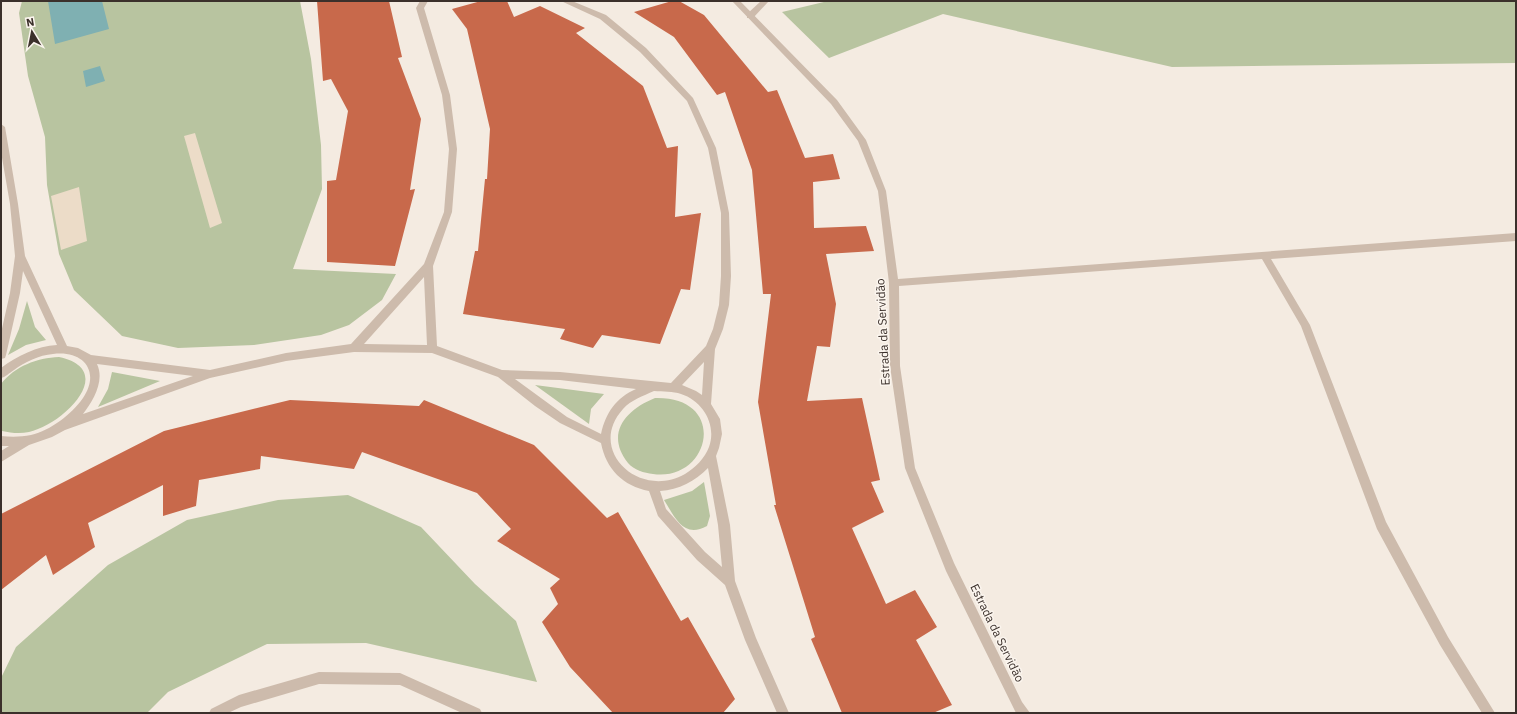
<svg xmlns="http://www.w3.org/2000/svg" width="1517" height="714" viewBox="0 0 1517 714" font-family="'IBM Plex Sans',sans-serif">
<style>
.green{fill:#b8c4a0}
.plaza{fill:#ecdcc8}
.water{fill:#7fb0b2}
.building{fill:#c8694b}
.lines{fill:none;stroke-linecap:round;stroke-linejoin:round}
.service{fill:#cdbbac;fill-rule:evenodd}
.minor{fill:#cdbbac;fill-rule:evenodd}
.labels{text-anchor:middle;stroke-width:3;stroke-linejoin:round;paint-order:stroke}
.street-label{font-size:12px;fill:#3b302b;stroke:#fbf5ee}
</style>
<rect width="100%" height="100%" fill="#f4ebe1"/>
<path class="green" d="M22,1h278l11,58 10,86 1,44 -29,80 103,5 -14,26 -33,25 -28,10 -67,10 -76,3 -56,-12 -48,-46 -15,-36 -12,-69 -2,-48 -17,-61 -9,-63z
M828,1h688v62l-344,4 -229,-53 -114,44 -47,-46z
M27,301l8,26 11,13 -20,5 -18,10 11,-26z
M59,357c60,13 4,68 -30,75 -9,2 -18,1 -27,-1l-1,-47c14,-18 36,-26 58,-27z
M112,372l48,9 -62,26 10,-18z
M535,385l69,9 -13,15 -2,15z
M655,398c74,-2 56,84 -2,76 -9,-1 -19,-4 -25,-11 -23,-29 -3,-53 27,-65z
M704,482l6,34 -3,10c-24,13 -32,-9 -43,-26l28,-9z
M348,495l73,32 54,57 41,37 21,61 -171,-39 -99,1 -99,48 -21,21h-146v-35l15,-31 92,-82 79,-45 91,-20z"/>
<path class="plaza" d="M195,133l27,90 -12,5 -26,-92z
M79,187l8,54 -26,9 -10,-54z"/>
<path class="water" d="M48,1h54l7,28 -54,15z
M100,66l5,15 -19,6 -3,-16z"/>
<path class="building" d="M317,1h72l13,56 -4,1 23,61 -11,71 5,-1 -20,77 -68,-4v-81l9,-1 12,-69 -17,-32 -8,2z
M481,1h26l7,16 26,-11 45,22 -9,5 67,53 24,62 11,-2 -3,71 26,-4 -11,77 -9,-1 -21,55 -58,-9 -9,13 -33,-9 5,-10 -102,-15 12,-63h3l7,-72h2l3,-50 -23,-100 -15,-20z
M672,1h7l25,14 64,77 9,-2 28,68 28,-4 7,25 -27,3 1,46 52,-2 8,25 -48,3 10,50 -6,43 -13,-1 -10,55 55,-3 18,82 -9,2 13,30 -32,16 34,76 29,-14 22,37 -21,13 36,65 -19,8h-91l-31,-74 4,-2 -41,-132h2l-18,-103 13,-108h-8l-11,-124 -27,-78 -8,3 -43,-58 -40,-25z
M290,400l129,6 5,-6 110,45 73,73 11,-6 63,109 7,-4 47,82 -12,14h-110l-43,-46 -28,-45 16,-18 -8,-16 10,-9 -63,-38 14,-12 -34,-36 -115,-41 -8,17 -93,-13 -1,13 -61,11 -3,26 -33,10v-31l-75,38 7,24 -42,28 -7,-20 -45,35v-76l163,-83z"/>
<g class="lines">
<path class="service" d="M761,1h8l-16,17h-6v-4z"/>
<path class="minor" d="M420,1h8l-4,7 26,87 7,54 -5,63 -19,54 4,80 65,24 58,2 111,11 35,-37 7,-17 6,-24 2,-29v-63l-13,-65 -21,-47 -47,-49 -40,-33 -39,-18h11l34,14 40,33 47,50 23,50 13,65 2,63 -2,29 -6,24 -8,20 -4,55 9,15 2,15 -3,14 -3,8 14,69 5,56 21,57 33,75h-12l-32,-73 -20,-55 -28,-25 -39,-44 -9,-25c-26,-5 -43,-22 -48,-48l-41,-20 -25,-17 -37,-29 -66,-24 -78,-1 -68,9 -76,17 -145,52 -13,7 -23,8 -28,17v-11l8,-5h-8v-10c10,1 20,1 30,-1 20,-5 40,-20 52,-37 18,-27 0,-48 -30,-44 -14,1 -28,8 -39,16 -5,3 -8,7 -13,8v-10c16,-12 36,-22 56,-23l-34,-74 -3,22 -14,62 -1,3 -4,1v-26l9,-40 5,-37 -5,-52 -9,-52v-28l4,3 13,77 7,52 42,90 11,2 13,7 119,15 76,-17 65,-9 73,-80 20,-52 5,-63 -7,-54 -26,-87zM424,277l3,68 -63,-1zM704,362l-2,33 -6,-4 -14,-6zM97,364l96,12 -110,38c10,-13 22,-33 14,-50zM515,379l45,1 76,9c-20,9 -30,23 -35,45l-34,-17zM654,391c9,1 19,0 27,3 22,7 36,31 28,53 -4,11 -14,21 -24,27 -46,26 -99,-24 -62,-65 8,-9 20,-13 31,-18zM708,468l10,57 4,42 -17,-15 -39,-43 -6,-18c19,-1 35,-10 48,-23z
M732,1h8l97,99 29,40 20,51 12,88 618,-46v8l-245,18 39,66 76,197 62,115 47,76h-13l-42,-68 -63,-116 -76,-203 -39,-67 -363,27 1,80 15,102 39,95 68,139 8,11h-14l-70,-142 -41,-103 -15,-102 -1,-83 -11,-92 -20,-50 -27,-37z
M319,672l81,1 80,36 2,4h-20l-62,-28 -81,-1 -78,23 -13,6h-19l2,-4 28,-14z"/>
</g>
<g class="labels">
<g class="street-label">
<text transform="translate(883 332) rotate(-93)" y="4">Estrada da Servidão</text>
<text transform="translate(997 633) rotate(64)" y="4">Estrada da Servidão</text>
</g>
</g>
<rect width="1517" height="714" fill="none" stroke="#3b302b" stroke-width="4"/>
<g transform="translate(32 32) rotate(350)" stroke="#fbf5ee" stroke-width="3" paint-order="stroke">
<path d="M0-3L7 15L0 10L-7 15Z" fill="#3b302b"/>
<text y="-6" font-size="11" font-weight="bold" text-anchor="middle" fill="#3b302b">N</text>
</g>
</svg>
